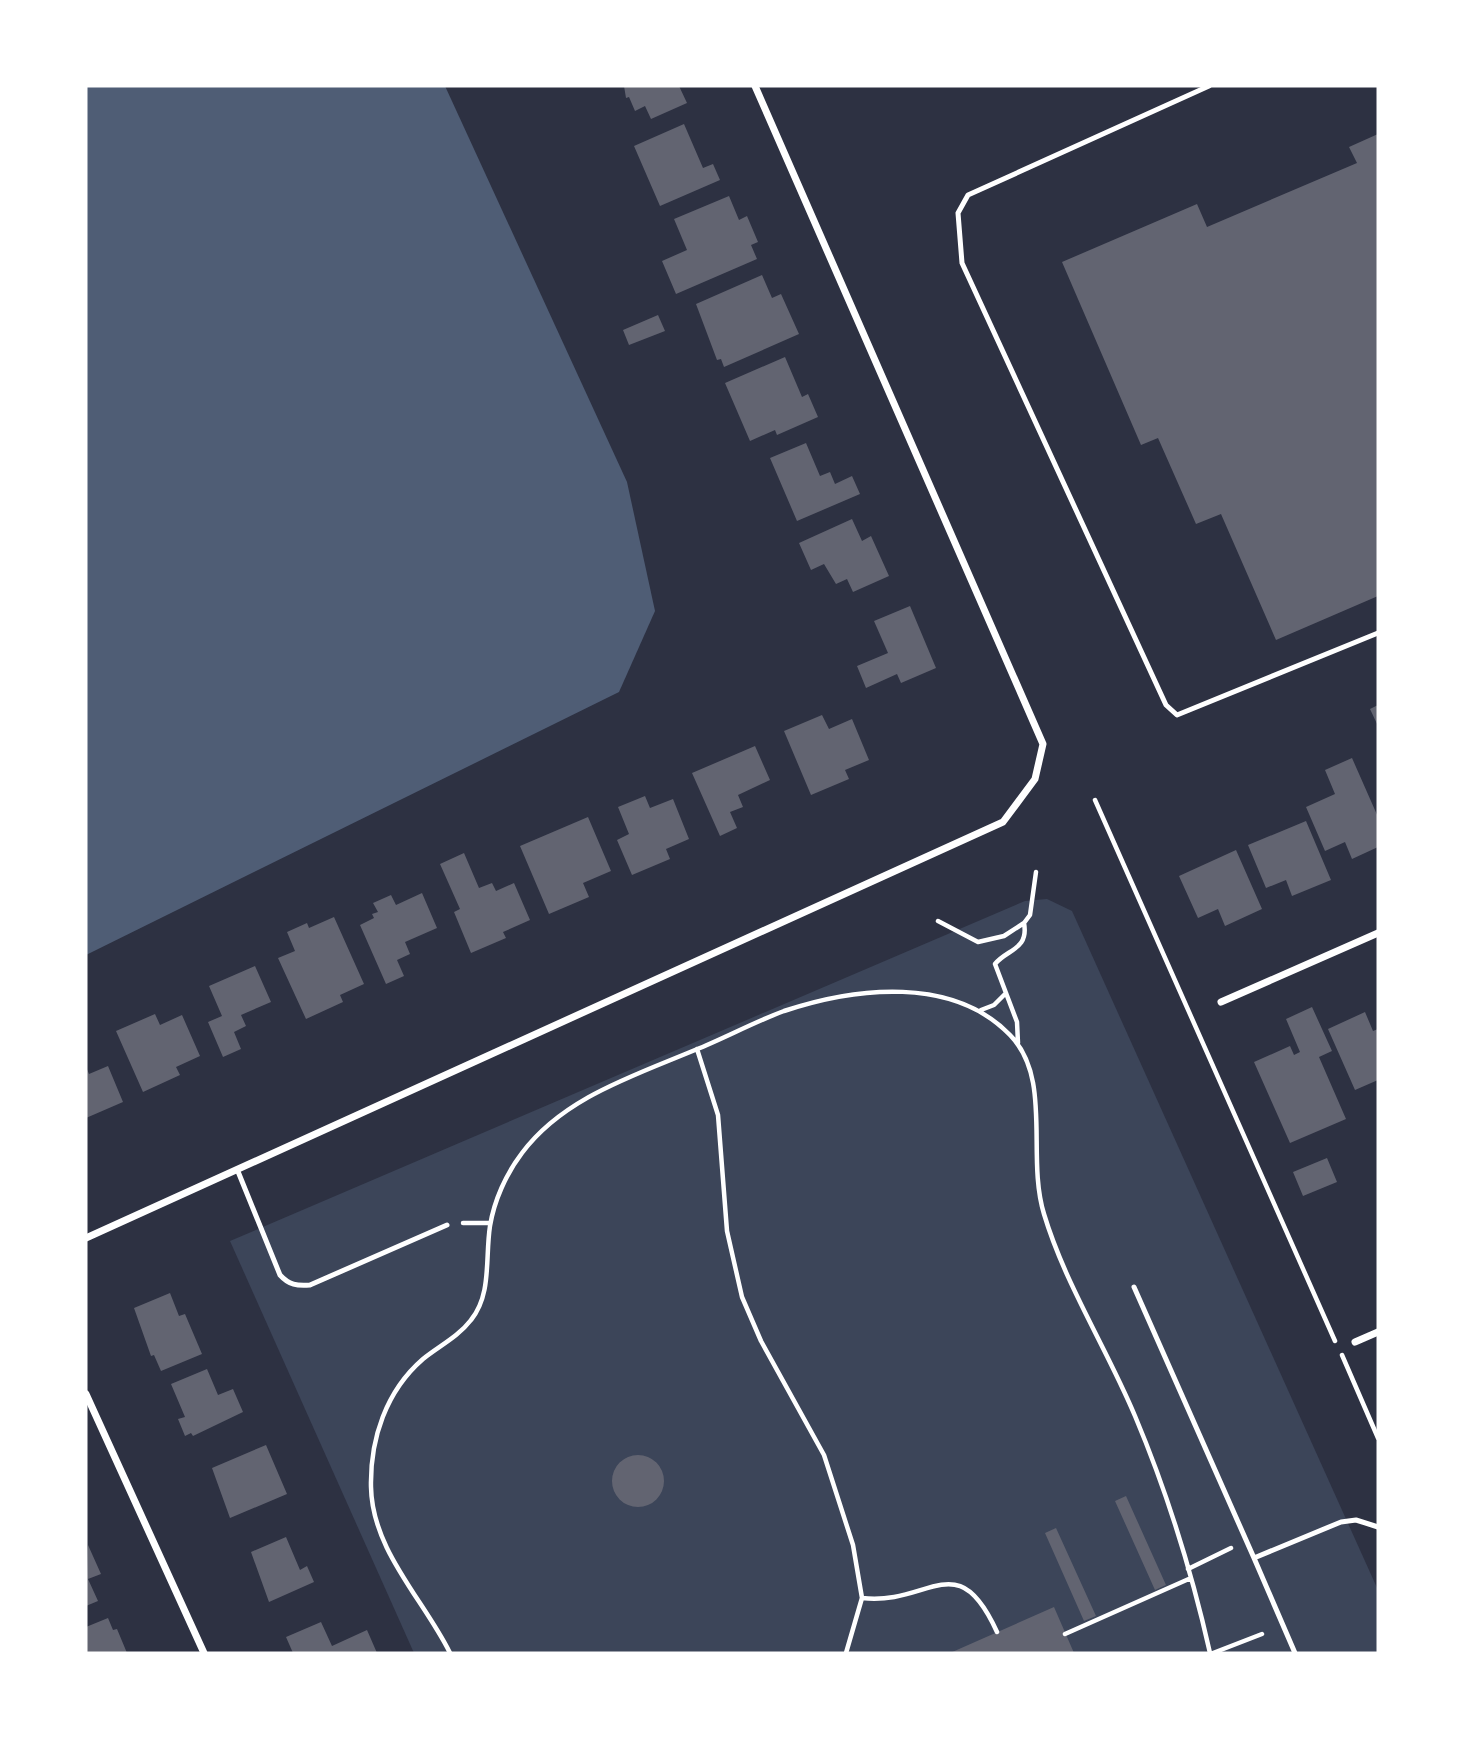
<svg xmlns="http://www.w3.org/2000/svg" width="1464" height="1739" viewBox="0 0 1464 1739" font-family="'Source Serif 4',serif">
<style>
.green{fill:#3c4559}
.water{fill:#4f5d75}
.building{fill:#626471}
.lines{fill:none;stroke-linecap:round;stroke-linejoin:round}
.path{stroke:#fff;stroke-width:4.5}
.service{stroke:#fff;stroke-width:5}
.minor{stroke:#fff;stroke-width:7}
</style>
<rect width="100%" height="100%" fill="#2d3142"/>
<path class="green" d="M1047,899l25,12 306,679v63h-964l-184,-412 795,-340z"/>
<path class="water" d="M86,86h359l182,396 28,129 -36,81 -533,263z"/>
<path class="building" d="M624,86h55l8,17 -36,16 -6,-13 -10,5 -6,-14 -3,1z
M684,124l19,44 10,-4 7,16 -60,26 -26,-60z
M1378,134v462l-102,44 -55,-126 -25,10 -38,-86 -17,7 -79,-183 135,-58 10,23 150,-64 -8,-16z
M729,196l10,24 8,-4 11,26 -7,3 6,14 -81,35 -14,-33 25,-11 -13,-31z
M762,275l10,23 9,-4 18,40 -75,33 -3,-8 -4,1 -21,-56z
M658,315l7,16 -36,14 -6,-15z
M785,357l17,40 6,-3 10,23 -41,18 -2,-5 -25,11 -25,-58z
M806,443l14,33 10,-4 5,12 17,-8 8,18 -63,27 -27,-63z
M852,519l10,22 9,-5 18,40 -36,16 -6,-13 -11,5 -12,-20 -13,6 -12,-27z
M910,606l26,62 -35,15 -4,-9 -31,14 -9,-22 31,-13 -14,-32z
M1378,705v21l-8,-17z
M822,715l7,14 23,-10 17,41 -24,10 4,9 -38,16 -27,-64z
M755,746l15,34 -32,15 5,12 -13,5 7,16 -17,8 -28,-63z
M1352,758l26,59v30l-26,12 -7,-17 -20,9 -19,-44 29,-13 -10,-24z
M645,796l5,12 23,-9 16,40 -23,10 4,10 -38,16 -15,-35 12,-6 -11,-27z
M588,817l23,54 -28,12 6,14 -40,17 -29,-68z
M1306,821l25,59 -39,16 -6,-16 -20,8 -18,-43z
M1236,850l26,59 -37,17 -7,-17 -20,9 -19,-42z
M464,853l15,35 13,-5 4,8 18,-8 16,37 -27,12 3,6 -35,15 -17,-41 6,-3 -20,-45z
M422,893l15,35 -32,14 5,12 -13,6 7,16 -18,8 -26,-59 14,-7 -2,-4 6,-2 -5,-9 18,-8 5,10z
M334,917l30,67 -24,11 3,7 -37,17 -28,-61 17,-7 -8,-19 20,-9 2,5z
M255,966l16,36 -30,13 5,11 -12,6 7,17 -18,8 -15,-35 14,-6 -13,-30z
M1312,1007l20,44 -13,6 27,62 -56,24 -36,-81 36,-16 4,9 6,-3 -14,-33z
M1365,1012l8,19 5,-2v51l-23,10 -27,-61z
M155,1014l5,11 22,-10 18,41 -24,11 4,8 -37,17 -27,-61z
M108,1066l15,36 -37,16v-51l3,7z
M1327,1158l10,24 -34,14 -10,-24z
M170,1293l9,23 6,-2 17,40 -41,17 -7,-16 -3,1 -17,-48z
M207,1369l11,26 15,-6 10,23 -50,24 -2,-3 -6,3 -7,-17 7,-2 -14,-33z
M266,1445l21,49 -57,24 -18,-50z
M612 1481a26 26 0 1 1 52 0a26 26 0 1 1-52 0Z
M1126,1496l40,89 -11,5 -40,-89z
M1056,1528l40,88 -12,5 -39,-88z
M286,1537l14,33 7,-4 7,16 -45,20 -18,-50z
M88,1545l13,29 -13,5 10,22 -12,5z
M1054,1607l20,46h-124z
M108,1618l5,12 4,-1 10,24h-41v-26z
M321,1622l11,24 35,-16 10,23h-84l-7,-16z"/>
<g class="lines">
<path class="path" d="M1095,800l240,541
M938,921l40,21 26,-6 20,-13 6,-8 6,-43
M981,1010l13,-5 12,-12
M1018,1043l-1,-21 -22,-58c12,-15 34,-14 29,-41
M697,1049l21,66 9,116 15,66 19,44 63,114 29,90 9,53 -16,55
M463,1223h27
M1342,1355l36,83
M1188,1569l43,-21
M862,1598c68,8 95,-54 135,34
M1065,1634l126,-56
M450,1653c-26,-53 -78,-103 -79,-166 -1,-48 15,-96 52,-128 16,-13 35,-22 48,-39 21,-26 14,-62 19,-94 4,-25 16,-52 32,-73 41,-55 111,-77 173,-103 30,-12 59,-28 89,-39 72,-24 169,-35 226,24 43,44 16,121 34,179 21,70 63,135 91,202 32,76 57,157 75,237
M1213,1653l49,-19"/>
<path class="service" d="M1209,86l-241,109 -10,18 4,50 204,442 11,10 201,-82
M237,1169l43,106c9,10 17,11 30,10l137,-60
M1134,1287l120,271
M1295,1653l-41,-95 87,-36 15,-2 22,7"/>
<path class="minor" d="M1221,1002l157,-69
M86,1238l917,-416 32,-43 8,-35 -288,-658
M1355,1342l23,-10
M86,1394l118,259"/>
</g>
<rect width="1464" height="1739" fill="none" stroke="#ffffff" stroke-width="175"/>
</svg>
